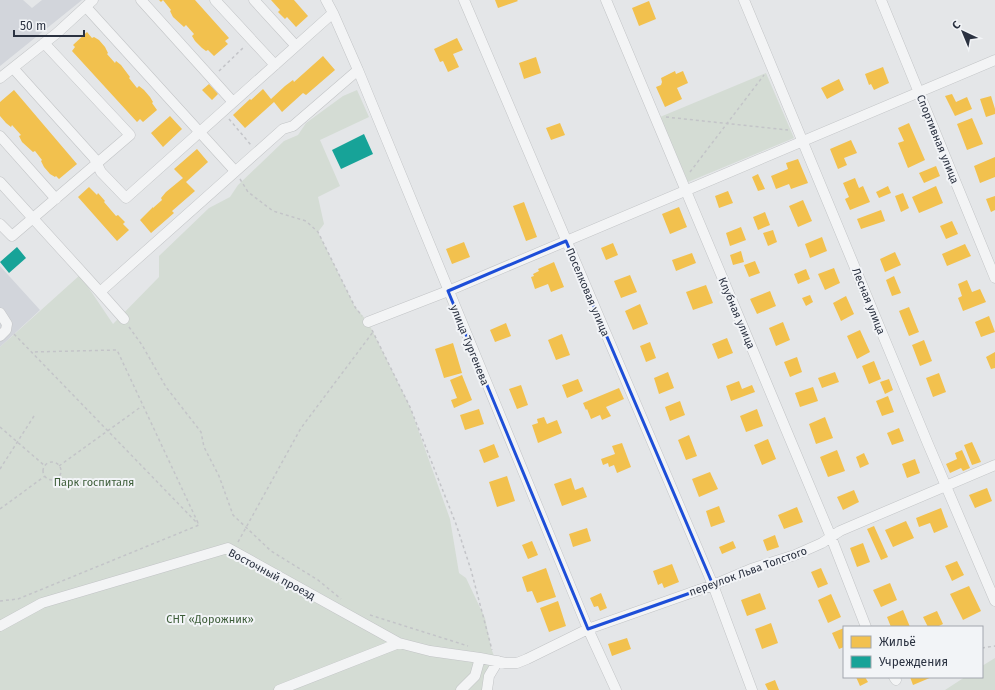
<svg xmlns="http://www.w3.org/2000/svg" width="995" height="690" viewBox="0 0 995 690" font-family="'Fira Sans',sans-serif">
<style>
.built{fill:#d2d5db}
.green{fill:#d4dcd4}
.homes{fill:#f2c14e}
.public{fill:#17a398}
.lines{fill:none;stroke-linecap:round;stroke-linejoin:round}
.minor-casing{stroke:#c2c4c6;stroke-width:11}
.path{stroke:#c3c4c8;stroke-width:1.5;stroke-dasharray:3 3;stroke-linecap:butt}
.minor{stroke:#f3f4f5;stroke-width:10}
.marked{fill:none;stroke:#1d4ed8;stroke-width:3;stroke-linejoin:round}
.labels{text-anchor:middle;stroke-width:4;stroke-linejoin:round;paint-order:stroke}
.street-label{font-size:11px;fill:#2b3241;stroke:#f2f4f7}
.park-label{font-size:11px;fill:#3d5d39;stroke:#f2f4f7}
</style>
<rect width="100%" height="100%" fill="#e4e6e8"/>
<path class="built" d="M0,0h23l9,8 10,-8h40l-82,66z
M0,266l40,44 -40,37z"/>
<path class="green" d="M766,73l28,65 -106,44 -28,-65z
M357,90l12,27 -49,23 20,46 -22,11 6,27 -6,8 37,75 13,15 42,85 40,112 9,54 7,5 19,40 6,30 5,13 -9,29h-487v-343l80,-72 33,49 46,-47v-21l50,-48 21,-11 8,-12 46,-44 14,-6 8,-12 37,-27z
M995,658v32h-50l20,-13h17v-11z"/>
<path class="homes" d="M159,0h36l34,38 -4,3 3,3 -14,12 -6,-6 -2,1 -4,-3 -7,-7 -3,-5 2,-2 -8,-9 -2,2 -11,-10 -3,-6 1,-1 -8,-10 -2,2z
M271,0h23l14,16 -12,11 -9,-10 -2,2 -7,-7 2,-2z
M495,0h22l1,1 -20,7z
M649,1l7,18 -17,7 -7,-18z
M87,32l5,6 2,-1 5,3 6,7 3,6 -1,1 8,9 1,-2 5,4 9,12 -1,1 8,10 2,-2 5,4 6,7 3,5 -1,1 5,7 -14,12 -3,-3 -3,3 -65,-71 3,-4 -2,-2z
M457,38l6,12 -10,4 6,13 -11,5 -5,-11 -3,1 -6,-13z
M323,56l12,14 -29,25 -3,-2 -21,19 -8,-10 -29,26 -12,-13 17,-16 1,1 12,-11 8,10 14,-13 8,-6 1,2z
M536,57l5,16 -17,6 -5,-16z
M883,67l6,16 -15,7 -3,-6 -2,1 -4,-11z
M675,71l1,3 7,-3 5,12 -11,5 5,11 -17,8 -9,-20 5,-2 1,-3 -1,-4z
M839,79l5,11 -17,9 -6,-11z
M209,84l9,10 -6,6 -10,-10z
M14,90l63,74 -18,15 -3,-3 -1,1 -5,-3 -6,-7 -3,-6 1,-1 -7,-9 -2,1 -11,-10 -3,-6 2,-1 -9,-10 -1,2 -5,-4 -6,-7v-14z
M952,94l4,8 11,-5 5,12 -17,7 -10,-20z
M991,96l4,13v5l-9,3 -6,-18z
M170,116l12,13 -19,18 -12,-14z
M972,118l11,26 -16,6 -10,-26z
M560,123l5,12 -14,5 -5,-12z
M909,123l16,37 -17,8 -10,-25 6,-2 -6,-13z
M851,140l6,13 -13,5 3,7 -9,4 -8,-20z
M197,149l11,13 -22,20 9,9 -23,20 2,2 -23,20 -11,-13 13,-13v1l9,-8 -1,-2 5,-6 17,-14 -9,-9z
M995,157v20l-15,6 -6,-17z
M798,159l10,24 -17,6 -2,-5 -13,5 -5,-13 17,-7 -2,-6z
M936,166l4,10 -16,7 -5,-10z
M758,174l7,15 -7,2 -6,-14z
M855,178l4,10 4,-2 7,16 -20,8 -5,-11 4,-2 -6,-14z
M888,186l3,7 -12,5 -3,-6z
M936,186l7,17 -24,10 -7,-16z
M89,187l8,8 1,-2 7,8 -1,1 12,14 2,-1 7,7 -2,2 6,6 -12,11 -39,-44z
M728,191l5,12 -14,5 -4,-12z
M903,193l6,15 -8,4 -6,-16z
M995,196v14l-4,2 -5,-13z
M803,200l9,21 -14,6 -9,-21z
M524,202l13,35 -11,4 -13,-35z
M679,207l8,20 -17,7 -8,-20z
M881,210l4,11 -24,8 -4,-10z
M765,212l5,13 -12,5 -5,-13z
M952,221l6,13 -12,5 -6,-13z
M741,227l5,13 -16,6 -4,-13z
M773,230l4,12 -9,4 -5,-13z
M822,237l5,14 -17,7 -5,-14z
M464,242l6,15 -18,7 -6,-15z
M613,243l5,12 -12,5 -5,-12z
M965,244l6,12 -24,10 -5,-12z
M741,251l3,11 -11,3 -3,-10z
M895,252l6,13 -16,7 -5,-13z
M692,253l4,10 -20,8 -4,-11z
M755,261l5,12 -11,4 -5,-12z
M554,262l10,25 -13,5 -3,-8 -13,5 -4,-12 3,-1 -1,-2 6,-3 -1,-2z
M834,268l6,15 -15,7 -7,-16z
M806,269l4,10 -12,5 -4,-10z
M630,275l7,17 -16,6 -7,-17z
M894,276l7,17 -9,3 -6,-16z
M967,280l5,12 8,-3 6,13 -23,9 -5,-13 4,-2 -4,-12z
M706,285l7,18 -20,7 -7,-18z
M770,291l6,15 -19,8 -7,-15z
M810,295l3,7 -7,4 -4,-8z
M846,296l8,18 -13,7 -8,-18z
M640,304l8,20 -15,6 -8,-19z
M909,307l10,25 -10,4 -10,-25z
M989,316l6,16 -14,5 -6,-15z
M783,322l7,18 -14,6 -7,-18z
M506,323l5,13 -16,6 -5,-12z
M860,330l10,22 -13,7 -10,-23z
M562,334l8,21 -14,5 -8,-20z
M727,338l6,15 -15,6 -6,-15z
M924,340l8,21 -12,5 -8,-21z
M650,342l6,16 -10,4 -6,-16z
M453,343l9,30 -18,5 -9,-29z
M995,352v16l-4,1 -5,-12z
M797,357l5,15 -12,5 -6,-15z
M874,361l7,18 -12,5 -7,-18z
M668,372l6,16 -15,6 -5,-16z
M835,372l4,10 -17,6 -4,-10z
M939,373l7,19 -13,5 -7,-19z
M462,375l10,25 -18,8 -3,-8 6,-2 -7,-18z
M578,379l5,12 -16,7 -5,-13z
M889,379l4,11 -8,4 -5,-12z
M739,381l3,8 10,-4 3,7 -24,9 -5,-15z
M521,385l7,20 -11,4 -8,-20z
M813,387l5,14 -18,6 -5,-14z
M619,388l5,11 -18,8 5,9 -9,4 -2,-5 -9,4 -4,-10 -1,1 -3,-7z
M888,396l6,16 -12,4 -6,-15z
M680,401l5,14 -15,6 -5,-14z
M479,409l5,15 -19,6 -5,-15z
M757,409l6,17 -17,6 -6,-16z
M544,417l3,7 10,-4 5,13 -24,10 -6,-18 6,-2 -1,-4z
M825,417l8,21 -17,6 -7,-20z
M899,428l5,13 -12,4 -5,-12z
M689,435l8,21 -11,4 -8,-20z
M768,439l8,20 -14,6 -8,-20z
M972,442l9,20 -9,3 -8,-20z
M622,443l9,24 -14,6 -3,-8 -5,2 -1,-4 -5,2 -2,-6 14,-5 -3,-8z
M494,444l5,13 -15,6 -5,-13z
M837,450l8,21 -17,6 -8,-20z
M962,450l8,18 -7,3 -2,-3 -11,5 -4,-9 11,-5 -2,-6z
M864,453l5,11 -9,4 -4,-11z
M915,459l5,14 -13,5 -5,-14z
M710,472l8,17 -19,8 -7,-18z
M507,476l8,25 -18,6 -8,-25z
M571,478l4,12 8,-3 4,10 -25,9 -8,-22z
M987,488l5,13 -17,7 -6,-13z
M854,490l5,12 -16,8 -6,-13z
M719,506l6,16 -14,5 -5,-16z
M797,507l6,15 -19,7 -6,-14z
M941,508l7,19 -14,6 -4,-10 -11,4 -3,-9z
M906,521l8,17 -21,9 -8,-17z
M874,526l14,31 -7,3 -14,-31z
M587,528l4,13 -18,6 -4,-13z
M775,535l4,12 -12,4 -4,-11z
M532,541l6,14 -10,4 -6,-14z
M733,541l3,7 -14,6 -3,-7z
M863,543l7,19 -13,5 -7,-19z
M957,561l7,14 -12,6 -7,-15z
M672,564l7,18 -15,6 -2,-5 -4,2 -5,-14z
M546,568l10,29 -19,6 -5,-12 -5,1 -5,-15z
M821,568l7,16 -10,4 -7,-16z
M890,583l7,17 -16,7 -8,-17z
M969,586l12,25 -18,9 -13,-26z
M601,593l6,15 -7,3 -2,-5 -4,1 -4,-9z
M760,593l6,16 -19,7 -6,-16z
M831,594l10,23 -13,6 -10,-23z
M558,601l8,25 -17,6 -9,-24z
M903,610l7,17h-19l-4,-10z
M937,611l6,13 -6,3h-9l-5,-10z
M771,623l7,20 -16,6 -7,-20z
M844,628v19l-5,2 -7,-16z
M627,638l4,11 -19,7 -4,-12z
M856,677h9l3,5 -8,4z
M910,677h22l-19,8z
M775,680l4,10h-11l-3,-6z"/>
<path class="public" d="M364,134l9,20 -32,15 -9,-19z
M17,247l9,11 -17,15 -9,-11z"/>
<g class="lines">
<g class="minor-casing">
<path id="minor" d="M141,0l92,102
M215,0l60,65
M254,0l42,46
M326,0l7,13 25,57 230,559 28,61
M464,0l249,585 39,105
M606,0l225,537 35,90
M744,0l184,444 67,157
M881,0l114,278
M86,7l149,164
M13,68l81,90 7,14 25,26 207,-185
M0,78l57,-45 36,-33
M0,136l56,63
M0,182l100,110 183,-163 10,-3 65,-56
M0,224l12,12 118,-101 -86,-92
M100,292l24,27
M0,313l7,11 -1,6 -6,6
M368,322l80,-31 547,-231
M0,626l42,-23 186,-55 171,95 31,8 50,7 26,5h11l10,-4 61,-30 125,-44 38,-16 44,-14 27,-12 18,-12 155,-66
M894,677l2,3
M279,690l120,-47
M461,690l14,-14 5,-18
M487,690l2,-14 9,-15"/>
</g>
<path class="path" d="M219,71l26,-25
M666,117l122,13
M229,119l22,26
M690,172l74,-97
M240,179l8,13 25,19 33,10 12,11 37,75 7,9
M129,327l13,18 24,42 35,45 3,15 15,29 14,39 38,36 47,29 23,19
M372,330l38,77 46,117 15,46 21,80
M14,334l184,190
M0,427l45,39
M43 471a9 9 0 1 1 18 0a9 9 0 1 1-18 0Z
M59,466l83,-60
M0,469l34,-53
M0,509l45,-33
M238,542l63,-114 72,-96
M0,601l18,-2 181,-74 -82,-175 -86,2
M370,615l98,31
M982,648l13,-2"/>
<use href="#minor" class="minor"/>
</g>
<path class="marked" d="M566,241l147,344 -125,44 -140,-338z"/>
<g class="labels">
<g class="street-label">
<text transform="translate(938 139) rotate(68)" y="4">Спортивная улица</text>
<text transform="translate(588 292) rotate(67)" y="4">Поселковая улица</text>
<text transform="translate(869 301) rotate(68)" y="4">Лесная улица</text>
<text transform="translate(737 313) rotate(67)" y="4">Клубная улица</text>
<text transform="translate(470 345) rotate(68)" y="4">улица Тургенева</text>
<text transform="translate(748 571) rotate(-20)" y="4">переулок Льва Толстого</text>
<text transform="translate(272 574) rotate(28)" y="4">Восточный проезд</text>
</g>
<g class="park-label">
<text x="94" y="486">Парк госпиталя</text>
<text x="210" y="623">СНТ «Дорожник»</text>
</g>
</g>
<rect x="843" y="626" width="140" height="52" fill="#f2f4f7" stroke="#a2a6ae"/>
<rect x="851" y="636" width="20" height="12" fill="#f2c14e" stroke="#a2a6ae"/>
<text x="879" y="646" font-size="12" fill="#2b3241">Жильё</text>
<rect x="851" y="656" width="20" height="12" fill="#17a398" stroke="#a2a6ae"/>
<text x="879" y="666" font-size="12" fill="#2b3241">Учреждения</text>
<g transform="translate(963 32) rotate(316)" stroke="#f2f4f7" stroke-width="3" paint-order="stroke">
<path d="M0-3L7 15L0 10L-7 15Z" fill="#2b3241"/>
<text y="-6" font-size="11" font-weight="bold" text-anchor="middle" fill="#2b3241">С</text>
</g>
<path d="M14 30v6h70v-6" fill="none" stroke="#2b3241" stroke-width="2"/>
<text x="20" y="30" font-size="12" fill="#2b3241" stroke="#f2f4f7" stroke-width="3" paint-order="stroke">50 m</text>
</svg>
